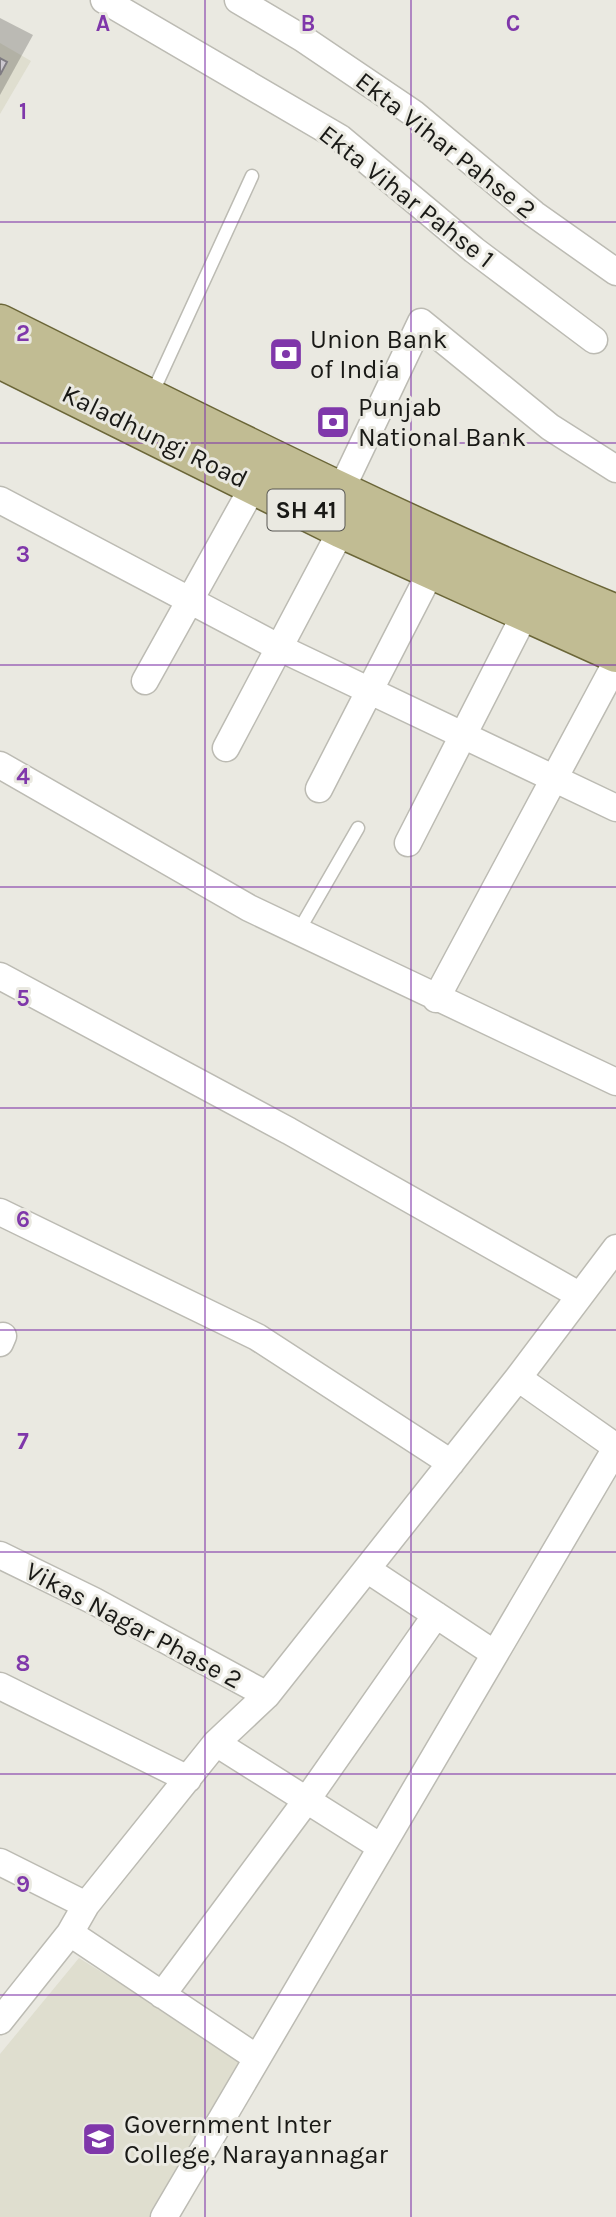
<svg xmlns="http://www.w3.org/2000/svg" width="616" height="2217" viewBox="0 0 616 2217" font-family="Karla,sans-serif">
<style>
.built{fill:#dfdecf}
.shadow{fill:#0003}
.building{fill:#ccc8cf;stroke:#7f7c82;stroke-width:2}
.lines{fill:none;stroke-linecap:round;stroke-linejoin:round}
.lane-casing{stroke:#bcbbb3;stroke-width:15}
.street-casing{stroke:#bcbbb3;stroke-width:29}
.primary-casing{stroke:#6b6638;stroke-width:41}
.lane{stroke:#fff;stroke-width:12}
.street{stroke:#fff;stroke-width:26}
.primary{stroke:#c1bc93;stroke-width:38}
.grid{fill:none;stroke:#7f37aa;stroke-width:2;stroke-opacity:0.55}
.labels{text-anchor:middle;stroke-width:6;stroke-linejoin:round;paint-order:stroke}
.shield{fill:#eae9e1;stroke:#585753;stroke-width:2}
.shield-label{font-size:24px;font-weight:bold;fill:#191916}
.street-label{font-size:26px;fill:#191916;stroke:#eae9e1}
.poi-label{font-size:26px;fill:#191916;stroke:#eae9e1;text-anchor:start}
.grid-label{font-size:23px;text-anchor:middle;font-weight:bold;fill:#7f37aa;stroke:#eae9e1;stroke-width:6;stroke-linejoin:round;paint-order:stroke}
</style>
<rect width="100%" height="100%" fill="#eae9e1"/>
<path class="built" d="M0,43l31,18 -31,53z
M79,1958l164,102 -89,157h-154v-163z"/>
<path class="shadow" d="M0,18l33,17 -33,60z"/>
<path class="building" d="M0,58l7,4 -7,13z"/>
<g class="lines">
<g class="lane-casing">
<path id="lane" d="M151,396l101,-220
M298,932l60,-104"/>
</g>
<g class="street-casing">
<path id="street" d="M104,0l236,138 134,112 120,90
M238,0l64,38 111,75 121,101 82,58
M341,490l80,-168 129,105 66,42
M0,500l280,148 336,160
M145,681l109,-196
M226,748l116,-219
M0,765l249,143 367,174
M319,789l112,-218
M408,843l117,-229
M0,976l289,155 290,164
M436,999l180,-336
M0,1212l257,125 194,126
M0,1343l3,-7
M518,1378l98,69
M0,1555l94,46 173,94
M368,1570l127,84
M0,1686l188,93
M216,1743l165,104
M0,1862l86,43
M70,1933l187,125
M162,1995l144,-194 130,-186
M0,2021l70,-88 16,-28 130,-162 51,-48 251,-317 98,-130
M164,2217l452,-769"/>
</g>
<g class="primary-casing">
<path id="primary" d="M0,324c203,101 406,204 616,290
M0,359l342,170 274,124"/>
</g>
<use href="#lane" class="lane"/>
<use href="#street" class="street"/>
<use href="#primary" class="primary"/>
</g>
<path class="grid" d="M205,0v2217M411,0v2217M0,222h616M0,443h616M0,665h616M0,887h616M0,1108h616M0,1330h616M0,1552h616M0,1774h616M0,1995h616"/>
<defs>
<g id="bank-square" transform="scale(1.75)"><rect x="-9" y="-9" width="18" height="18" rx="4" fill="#7f37aa" stroke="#eae9e1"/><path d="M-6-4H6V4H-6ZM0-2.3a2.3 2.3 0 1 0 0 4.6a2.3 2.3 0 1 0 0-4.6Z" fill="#fff"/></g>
<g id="school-square" transform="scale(1.75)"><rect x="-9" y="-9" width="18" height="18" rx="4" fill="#7f37aa" stroke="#eae9e1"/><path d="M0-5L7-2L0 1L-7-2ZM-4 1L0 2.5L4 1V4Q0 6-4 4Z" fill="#fff"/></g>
</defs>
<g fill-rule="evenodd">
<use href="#bank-square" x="286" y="354"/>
<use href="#bank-square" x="333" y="422"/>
<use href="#school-square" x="99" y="2139"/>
</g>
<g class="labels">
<rect class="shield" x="267.5" y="489.5" width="77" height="41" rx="5"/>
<g class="shield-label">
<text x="306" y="518">SH 41</text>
</g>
<g class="street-label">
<text transform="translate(446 145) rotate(38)" y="9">Ekta Vihar Pahse 2</text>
<text transform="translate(407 196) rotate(38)" y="9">Ekta Vihar Pahse 1</text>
<text transform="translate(155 436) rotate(26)" y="9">Kaladhungi Road</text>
<text transform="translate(134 1625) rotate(28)" y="9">Vikas Nagar Phase 2</text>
</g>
<g class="poi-label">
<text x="310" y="348">Union Bank<tspan x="310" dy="30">of India</tspan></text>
<text x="358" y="416">Punjab<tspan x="358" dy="30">National Bank</tspan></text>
<text x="124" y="2133">Government Inter<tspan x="124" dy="30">College, Narayannagar</tspan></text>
</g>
</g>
<g class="grid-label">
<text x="103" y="31">A</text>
<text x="308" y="31">B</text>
<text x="513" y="31">C</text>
<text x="23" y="119">1</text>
<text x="23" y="341">2</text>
<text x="23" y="562">3</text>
<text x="23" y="784">4</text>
<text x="23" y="1006">5</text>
<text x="23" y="1227">6</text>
<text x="23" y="1449">7</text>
<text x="23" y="1671">8</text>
<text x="23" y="1892">9</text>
</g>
</svg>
